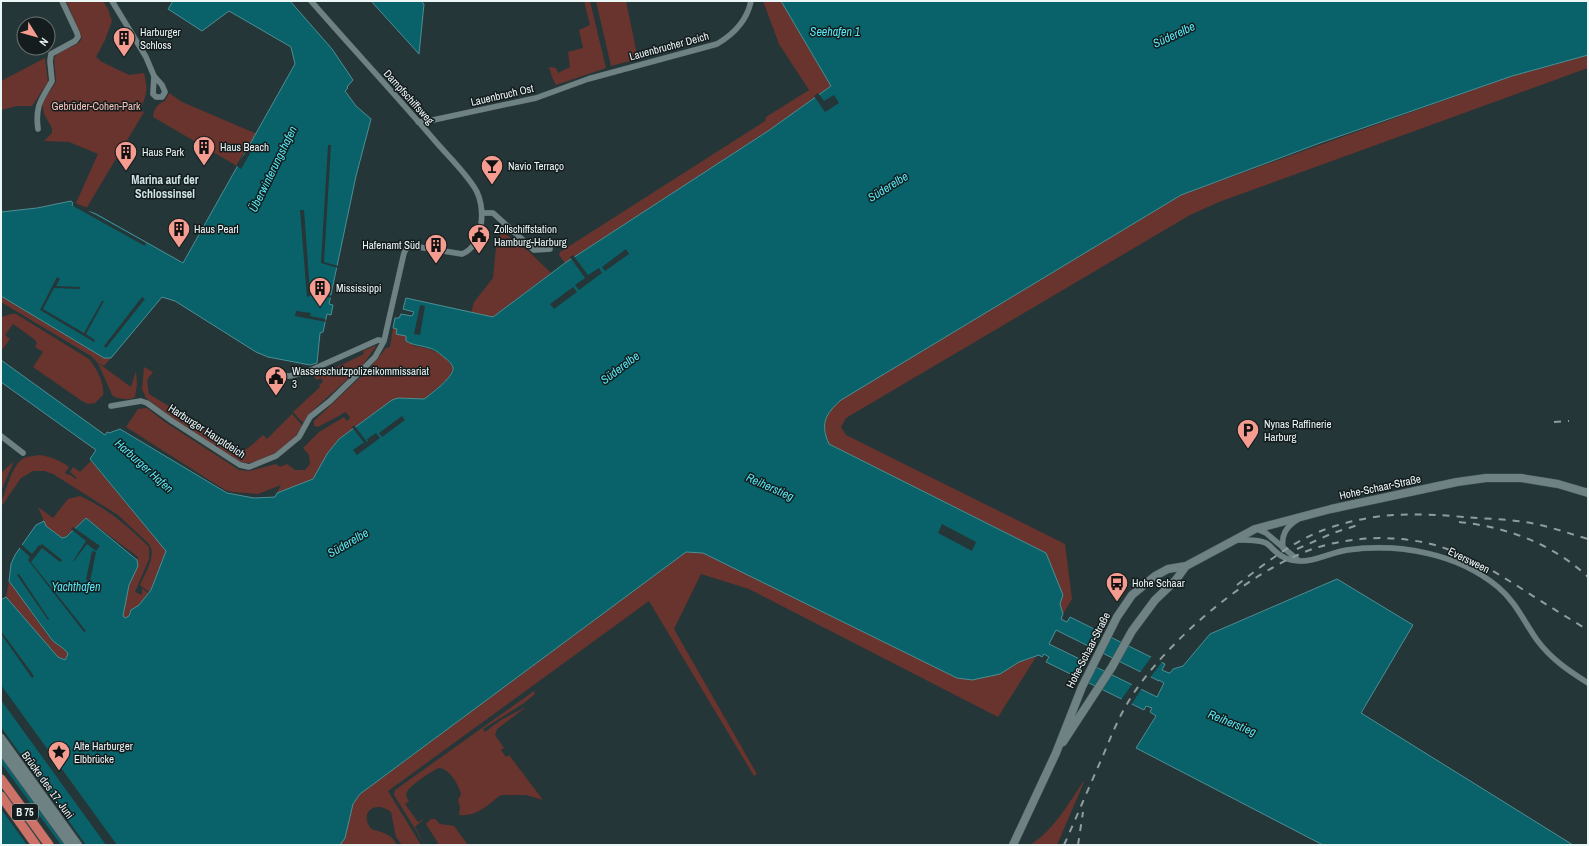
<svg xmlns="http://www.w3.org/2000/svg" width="1589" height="846" viewBox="0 0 1589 846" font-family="'Archivo Narrow',sans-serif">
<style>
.green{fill:#68342d}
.water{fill:#096269;stroke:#4d8e94;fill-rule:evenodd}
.pier{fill:#253638}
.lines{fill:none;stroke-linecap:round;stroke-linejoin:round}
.minor-casing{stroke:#425153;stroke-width:6}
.secondary-casing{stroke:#425153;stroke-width:9}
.trunk-casing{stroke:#425153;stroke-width:10}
.minor{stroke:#6f8283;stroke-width:5.5}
.secondary{stroke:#6f8283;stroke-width:8}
.trunk{stroke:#ce7166;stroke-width:9}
.rail{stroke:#8f9d9e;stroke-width:2;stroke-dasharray:7 7;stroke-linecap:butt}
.labels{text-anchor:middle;stroke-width:3;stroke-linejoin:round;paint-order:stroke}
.shield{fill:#141c1d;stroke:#aab5b6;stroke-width:1}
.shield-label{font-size:10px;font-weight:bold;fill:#ebf6f7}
.poi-label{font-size:11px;fill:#ebf6f7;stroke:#141c1d;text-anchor:start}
.street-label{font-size:11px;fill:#ebf6f7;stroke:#141c1d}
.park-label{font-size:11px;fill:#f7c2ba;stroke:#141c1d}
.water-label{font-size:12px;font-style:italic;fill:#55e9f5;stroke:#141c1d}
.neighbourhood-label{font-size:12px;font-weight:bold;fill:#cfe4e6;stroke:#141c1d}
</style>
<rect width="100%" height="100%" fill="#253638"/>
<path class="green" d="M66,1h37l5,8 4,12 -7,19 -9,17 6,5 27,13 15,-2c4,17 3,21 -4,37l4,2 -58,97 -10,-6 22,-49 -29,-12 -25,-1 8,-8v-5l-8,-14 -2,-11 14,-21 -2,-23c5,-12 24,-10 28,-21z
M584,1h6l16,67 -50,17 -4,-8 -3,-10 7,1 2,5 12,-6 -2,-15 15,-4 -4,-18 11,-5z
M596,1h30l12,58 -27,7z
M763,1h18l50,85 -63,45 -203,132 -6,-8 1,-3 205,-131 1,-4 43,-27 -30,-46z
M1588,55v13l-369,134 -29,13 -344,203 -5,9 5,8 219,109 7,55 -9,15 -17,-61 -217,-109c-9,-20 -4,-31 12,-44l340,-205 331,-119z
M45,58l3,24 -16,24h-15l-16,4v-29z
M169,93l13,9 75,32c-5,8 -19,26 -20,32l-84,-49c1,-8 4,-13 12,-16z
M504,232l11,10 2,-2 34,33 -58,44 -22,-4 3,-11 19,-24 4,-40z
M1,296l103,62h7l-7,8 -6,-3 -7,-7 -90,-54z
M11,314h5l73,45c7,9 16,24 14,36l-8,8 -7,1 -6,-3 -49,-34 10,-15 -8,-5 2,-4 -3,-4 -21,-15 -8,11 5,4 -9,12v-34z
M393,328c9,2 15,11 21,18 16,2 31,7 39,22l-4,10 -25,21 -26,-1 -6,2 -53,39 -12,15 -14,25 -36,14 4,-8 -23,9 -25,-2 -8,-2 -99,-63 12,-18 9,-1 18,14 74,48 10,1 27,-7 4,3 7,-3 8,6h10l5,-6 -1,-9 -6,-7 16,-16 25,-15 3,4 3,-3 -4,-6 -28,15 -4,-1v-5l56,-53 16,-20 4,-1z
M377,345l-15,21 -51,46 -8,11 -10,-11 27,-25 -1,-2 4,-3 -2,-4 -5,2 -2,-5 2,-3 2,4 46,-22 -1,-3z
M98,363l33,24 5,-16 1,13 -2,13c-6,4 -18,2 -23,-2z
M144,367l9,5 -6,8 2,14 90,55h8l16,-14 4,4 25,-25 10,11c-6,18 -42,43 -62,37l-65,-42 -29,-22 -4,-9z
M40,455c11,2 20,5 29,12l-4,6 3,2 1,-1 7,5 1,-1 -7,-6 3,-5 7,5 11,-11 75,90 -15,39 -2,2 -9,-7c5,-12 17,-29 9,-41l-31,-29 -65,-41 -9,-3h-11l-12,7 -20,29v-4c5,-12 11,-39 23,-45 5,-2 11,-2 16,-3z
M14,461l-13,30v-18z
M80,496c27,12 48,30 69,51v12l-14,33 7,3v-7l6,5 -9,12 -8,5c-3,4 -1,7 -6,8l-2,-1 3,-37 12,-23 -52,-39 -21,19 -3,1 -16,-12 -8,-19 15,11 15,-19z
M686,552l17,1 254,125 43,-4 19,-12 17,-5 -38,60 -249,-128 -48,-15 -27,55 83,145 -3,2 -105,-175 -261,190 33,54h-19l-6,-8 -5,-25c-12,-10 -29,-4 -23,12 3,8 12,6 18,10 5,2 9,7 11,11h-57l5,-7 8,-34 7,-10z
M9,581l42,59c6,5 14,8 17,14l-3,6 -7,-3 -52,-60z
M534,691l1,3 -11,9 -41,26 2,3 16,-12 25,-13 -29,22 -2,6 9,13 -3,2 5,7 3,-2 34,45 -17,-5h-24l-3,1c-12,10 -23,21 -40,19l1,-8 -2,-7 3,-6c-2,-9 -12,-26 -22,-26 -6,2 -30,18 -32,24 -2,3 0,6 2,9l-4,3 13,18 6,-3 -9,8 10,18 -31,-50 1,-5z
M1083,782h1l-27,63h-27c24,-15 38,-41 53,-63z
M431,819h4l5,5 14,2 14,19h-32l2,-2 -12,-19z"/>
<path class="water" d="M173,1h117l42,48 21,31 -6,7 1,1 -3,3 11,15 15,13 -15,57 -27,128 4,1 -2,10 -4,-1 -4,18 -3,1 -3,30 -7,2 -42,-8 -12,-5 -81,-51 -13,-4 -51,61h-7l-103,-62v-84l36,-4 34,-7 2,2 -1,2 24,9 87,49 112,-199 -4,-17 -62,-36 -27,20 -34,-22z
M371,1h50l3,3 -5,50z
M781,1h807v54l-76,21 -192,67 -139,52 -340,205c-16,14 -21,24 -12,44l217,109 17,42 -3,9 3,10 -2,5 6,3 3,-5 95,47 -3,6 7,3 2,-1 2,-3 10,-3 27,-32 127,-55 76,46 -52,88 212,132h-250l-187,-97 20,-32 -6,-4 2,-4 -6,-2 -2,4 -98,-48 3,-5 -5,-3 -2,3 -3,-2 -20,7 -19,12 -28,6 -15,-2 -254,-125 -17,-1 -326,242 -7,10 -8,34 -5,7h-339v-245l5,-3 52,60 7,3 3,-6c-3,-6 -11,-9 -16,-14l-43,-59 2,-17 4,-9 21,-30 8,-4 2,5 16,12 4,-1 20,-19 51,42 1,6 -9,19 -6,31 2,2 4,-2 2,-6 8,-5 12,-15 15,-39 -76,-92 6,-9 -95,-68v-22l104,75 2,-3 2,1 11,-4 107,64 27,5 21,-1 2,-4 36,-14 14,-25 12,-15 53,-39 6,-2 26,1 3,-2c7,-6 28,-21 26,-30 -2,-4 -5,-7 -8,-9 -5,-4 -10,-9 -16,-10 -9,-3 -14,-2 -23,-7v-5l-10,-2 1,-5 -4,-1 2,-10h4l2,-4 11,2 2,-4 -11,-3 3,-11 87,19 72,-54 203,-132 63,-45zM1056,630l103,51v-1l5,3 -7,14 -108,-53z"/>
<path class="pier" d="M818,93l6,8 10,-6 5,8 -14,9 -11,-16z
M328,145h3l-7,117 14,4v2l-17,-5z
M249,148l3,2 -11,19 -4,-3v-2z
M73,203l13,4 4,5 56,31 -1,3 -72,-40z
M300,210h4l6,82 24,4 -1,2 -22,-4 -1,2 -3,1z
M626,249l3,5 -24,17 -3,-4z
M573,255l15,20 11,-7 3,5 -23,17 -4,-5 10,-7 -15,-21z
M57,277l3,2 -4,7 24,1v2l-26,-1 -11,21 41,24 18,-32h2l-18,33 9,6 -1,2 -54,-32z
M573,287l4,5 -23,17 -4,-5z
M142,297l3,2 -39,49 -2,-2z
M420,305l5,1 -5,29 -6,-1z
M296,311l15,2 -1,3 15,3 1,3 -31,-6z
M402,416l3,4 -23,17 -3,-4z
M354,425l13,17h1l-1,-3 9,-6 4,5 -23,17 -4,-5 10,-7 2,1 -13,-17z
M942,524l34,18 -4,9 -34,-18z
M73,527l27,19 -4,5 -9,-7 -13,17h-1l13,-20 -15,-12z
M21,544l11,10 7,-9 1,1 2,-2 20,16 -2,2 -18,-14 -11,14 55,69 -2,1 -56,-72 2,-3 -11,-10z
M92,551l4,1 -6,29 -4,-1z
M19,574l30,45 -1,1 -31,-45z
M1101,630l11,5 -10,20 -11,-6z
M1,631l33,45 -2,2 -31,-44z
M1152,656l10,6 -13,17 -10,-5z
M1086,660l11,5 -10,19 -11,-5z
M1133,683l9,5 -11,17 -10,-5z
M1,685l116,160h-11l-105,-145z
M1,727l85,118h-21l-64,-88z
M1,763l60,82h-34l-26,-36z"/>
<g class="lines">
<g class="minor-casing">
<path id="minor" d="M112,1l34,56 8,19 8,9 3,7 -3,5h-6l-3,-3 1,-18
M418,122l15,-2 103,-22 52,-19 129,-35c17,-10 30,-23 34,-43
M38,129c-3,-23 3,-29 14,-48l-2,-20 1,-7 24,-13 3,-4 -1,-4 -15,-32
M482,213h11l41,37 16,-1
M274,376h16l19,-5 69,-31 6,1
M111,406l30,-5 6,2 25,18 68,44 9,2 5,-2 22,-9 23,-19 11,-20 20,-16 33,-32 12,-12 9,-16 20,-88 3,-6 5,-1 50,8c22,-9 23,-44 15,-62 -8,-16 -29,-36 -41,-50 -41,-48 -84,-94 -125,-141
M1,436l22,17
M1257,529l9,4 32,27
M1236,540c10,0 21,-1 30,3 4,2 6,6 9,8 7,7 15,10 25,10 14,1 32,-9 47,-11 52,-7 110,3 151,37 18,15 26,35 39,53 14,19 32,31 51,43
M1283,548c-2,-13 3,-21 14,-28"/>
</g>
<g class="secondary-casing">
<path id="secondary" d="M1,738l77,107
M1063,742l49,-75 20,-36 23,-31 20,-19 11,-15
M1,750l69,95
M1013,845l43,-92 26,-66 35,-70 15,-22 23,-19 13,-7 18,-3 69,-37 76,-20 126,-27 29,-4h35l37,6 30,9"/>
</g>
<g class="trunk-casing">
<path id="trunk" d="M1,779l48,66
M1,796l35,49"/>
</g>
<use href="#minor" class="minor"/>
<use href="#secondary" class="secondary"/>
<use href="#trunk" class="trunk"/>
<path class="rail" d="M1554,422l15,-1
M1459,522c48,5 94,22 129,55
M1297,549l36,-16 25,-8
M1237,585c30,-23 61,-48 98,-59 45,-14 83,-13 129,-9 23,2 48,2 72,7 18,4 35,10 52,15
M1064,845c13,-29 25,-58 38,-87 8,-19 15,-37 25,-54 35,-61 134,-145 203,-160 35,-8 70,-8 105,1 31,9 57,25 84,42 23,15 46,29 69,43
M1078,845l5,-33"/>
</g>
<defs>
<g id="building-pin" transform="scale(1.15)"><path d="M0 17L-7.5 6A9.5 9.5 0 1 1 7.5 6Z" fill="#f59c90" stroke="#141c1d"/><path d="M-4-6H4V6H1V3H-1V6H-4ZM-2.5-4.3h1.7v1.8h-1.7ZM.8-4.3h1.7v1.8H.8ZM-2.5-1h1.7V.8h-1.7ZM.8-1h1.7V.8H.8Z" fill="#111"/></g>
<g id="bar-pin" transform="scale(1.15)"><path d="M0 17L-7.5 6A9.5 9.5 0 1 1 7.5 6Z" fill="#f59c90" stroke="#141c1d"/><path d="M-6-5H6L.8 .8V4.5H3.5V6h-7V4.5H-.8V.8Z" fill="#111"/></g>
<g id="civic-pin" transform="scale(1.15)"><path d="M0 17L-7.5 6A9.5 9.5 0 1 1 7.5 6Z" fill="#f59c90" stroke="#141c1d"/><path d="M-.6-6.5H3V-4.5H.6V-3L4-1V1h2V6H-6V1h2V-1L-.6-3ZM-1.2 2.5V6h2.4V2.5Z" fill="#111"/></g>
<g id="parking-pin" transform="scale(1.15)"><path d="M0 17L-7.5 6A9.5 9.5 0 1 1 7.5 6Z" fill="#f59c90" stroke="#141c1d"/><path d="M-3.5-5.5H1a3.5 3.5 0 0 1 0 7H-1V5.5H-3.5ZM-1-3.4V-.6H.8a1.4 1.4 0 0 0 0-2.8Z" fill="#111"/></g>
<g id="bus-pin" transform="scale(1.15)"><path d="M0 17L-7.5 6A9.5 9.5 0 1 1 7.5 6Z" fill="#f59c90" stroke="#141c1d"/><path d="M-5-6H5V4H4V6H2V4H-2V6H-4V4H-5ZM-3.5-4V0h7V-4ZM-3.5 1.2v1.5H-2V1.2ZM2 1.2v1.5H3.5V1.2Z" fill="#111"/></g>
<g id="sight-pin" transform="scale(1.15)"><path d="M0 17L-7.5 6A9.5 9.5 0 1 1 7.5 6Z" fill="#f59c90" stroke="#141c1d"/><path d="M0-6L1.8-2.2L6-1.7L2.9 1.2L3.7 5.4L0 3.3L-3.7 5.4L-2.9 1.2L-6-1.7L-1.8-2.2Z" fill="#111"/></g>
</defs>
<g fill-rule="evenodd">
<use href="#building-pin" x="124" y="38"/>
<use href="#building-pin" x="204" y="147"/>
<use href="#building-pin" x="126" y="152"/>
<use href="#bar-pin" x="492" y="166"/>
<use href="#building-pin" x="179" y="229"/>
<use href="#civic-pin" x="479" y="235"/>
<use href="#building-pin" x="436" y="245"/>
<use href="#building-pin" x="320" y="288"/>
<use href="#civic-pin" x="276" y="377"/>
<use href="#parking-pin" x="1248" y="430"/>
<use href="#bus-pin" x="1117" y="583"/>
<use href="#sight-pin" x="59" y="752"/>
</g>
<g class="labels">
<rect class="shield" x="12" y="804" width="26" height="16" rx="3"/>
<g class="shield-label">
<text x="25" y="816">B 75</text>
</g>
<g class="poi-label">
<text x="140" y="36">Harburger<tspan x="140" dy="13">Schloss</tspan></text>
<text x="220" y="151">Haus Beach</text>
<text x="142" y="156">Haus Park</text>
<text x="508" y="170">Navio Terraço</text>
<text x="194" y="233">Haus Pearl</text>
<text x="494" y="233">Zollschiffstation<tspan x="494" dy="13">Hamburg-Harburg</tspan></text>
<text x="420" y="249" text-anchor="end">Hafenamt Süd</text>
<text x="336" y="292">Mississippi</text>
<text x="292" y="375">Wasserschutzpolizeikommissariat<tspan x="292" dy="13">3</tspan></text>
<text x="1264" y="428">Nynas Raffinerie<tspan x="1264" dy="13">Harburg</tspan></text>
<text x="1132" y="587">Hohe Schaar</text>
<text x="74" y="750">Alte Harburger<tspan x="74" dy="13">Elbbrücke</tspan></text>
</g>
<g class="street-label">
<text transform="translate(669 46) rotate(-15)" y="4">Lauenbrucher Deich</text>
<text transform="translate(502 95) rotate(-13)" y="4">Lauenbruch Ost</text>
<text transform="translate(409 97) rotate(48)" y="4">Dampfschiffsweg</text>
<text transform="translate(207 431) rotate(33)" y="4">Harburger Hauptdeich</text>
<text transform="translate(1380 487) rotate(-12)" y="4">Hohe-Schaar-Straße</text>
<text transform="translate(1469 560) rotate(26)" y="4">Eversween</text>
<text transform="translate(1088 650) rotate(-63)" y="4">Hohe-Schaar-Straße</text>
<text transform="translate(48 785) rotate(54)" y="4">Brücke des 17. Juni</text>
</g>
<g class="park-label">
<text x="96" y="110">Gebrüder-Cohen-Park</text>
</g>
<g class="water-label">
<text x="835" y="36">Seehafen 1</text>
<text transform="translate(1174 35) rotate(-25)" y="4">Süderelbe</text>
<text transform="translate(273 169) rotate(-64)" y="4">Überwinterungshafen</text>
<text transform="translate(888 187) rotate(-32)" y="4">Süderelbe</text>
<text transform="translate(620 368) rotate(-37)" y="4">Süderelbe</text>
<text transform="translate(144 466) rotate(42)" y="4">Harburger Hafen</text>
<text transform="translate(770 487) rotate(24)" y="4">Reiherstieg</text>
<text transform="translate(348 543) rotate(-30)" y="4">Süderelbe</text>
<text x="76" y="591">Yachthafen</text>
<text transform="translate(1232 723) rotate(22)" y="4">Reiherstieg</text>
</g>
<g class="neighbourhood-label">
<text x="165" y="184">Marina auf der<tspan x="165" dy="14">Schlossinsel</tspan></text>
</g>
</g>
<rect width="1589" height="846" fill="none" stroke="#ebf6f7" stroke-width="4"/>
<g transform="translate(36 36) rotate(127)"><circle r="19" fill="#141c1d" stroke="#6a7374"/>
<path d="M0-3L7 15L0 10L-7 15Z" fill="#f59c90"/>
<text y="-6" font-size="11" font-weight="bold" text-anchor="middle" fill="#ebf6f7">N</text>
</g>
</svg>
